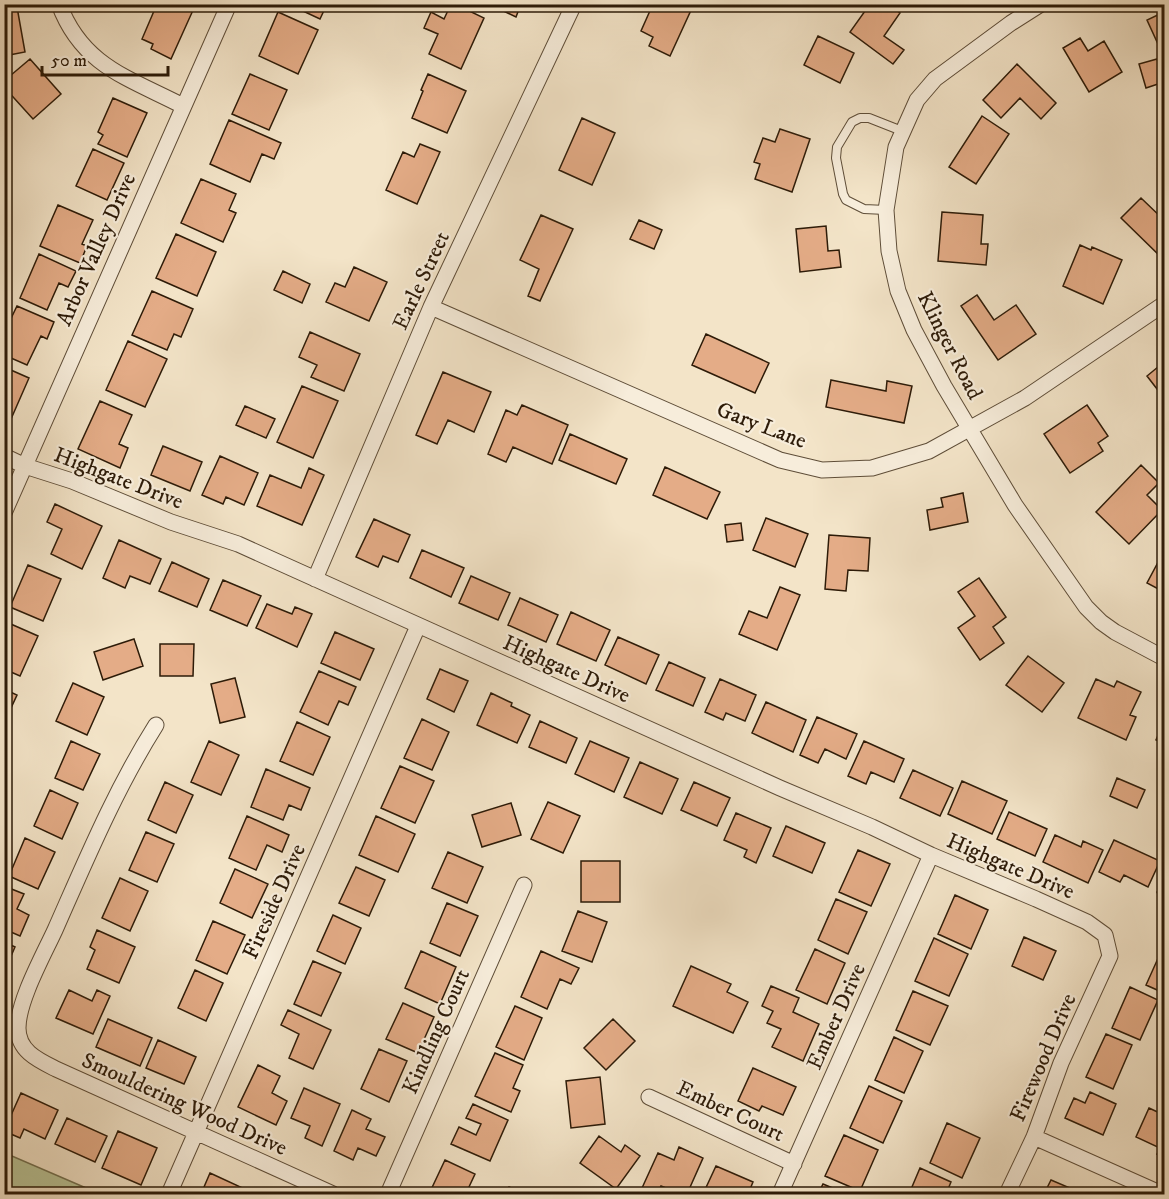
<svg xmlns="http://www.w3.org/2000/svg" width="1169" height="1199" viewBox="0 0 1169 1199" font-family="'IM FELL DW Pica',serif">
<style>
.green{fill:#b9c497;stroke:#737050;stroke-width:1.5}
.building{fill:#e4ac87;stroke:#2d1b08;stroke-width:1.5}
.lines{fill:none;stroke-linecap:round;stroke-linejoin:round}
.lane-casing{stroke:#5e4d38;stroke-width:10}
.street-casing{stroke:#5e4d38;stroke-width:17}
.lane{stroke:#f7eddb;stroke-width:8}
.street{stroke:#f7eddb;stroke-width:15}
.labels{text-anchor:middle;stroke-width:4.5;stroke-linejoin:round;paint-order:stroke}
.street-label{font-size:22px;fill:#2d1b08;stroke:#f7eddb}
</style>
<rect width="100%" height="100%" fill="#f3e4c8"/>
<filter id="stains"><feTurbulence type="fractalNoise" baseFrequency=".00333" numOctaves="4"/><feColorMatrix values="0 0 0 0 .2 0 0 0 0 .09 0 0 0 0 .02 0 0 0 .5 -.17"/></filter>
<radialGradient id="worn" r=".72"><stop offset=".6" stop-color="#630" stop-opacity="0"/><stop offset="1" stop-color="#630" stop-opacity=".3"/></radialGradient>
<path class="green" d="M4,1153h1l95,41h-95z"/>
<path class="building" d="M157,4h28l9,4 -23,51 -20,-10 2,-5 -11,-5z
M288,4h39l-7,15z
M451,4h4l29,14 -23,51 -32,-15 9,-20 -14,-6 7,-16 13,7z
M489,4h32l-5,13z
M653,4l10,2 1,-2h21l7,4 -22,48 -21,-10 4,-9 -12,-6z
M870,4h19l11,9 -16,23 20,14 -11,14 -43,-32z
M17,7l8,45 -21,4v-47z
M278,12l40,18 -20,44 -39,-18z
M1164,12v42l-1,1 -16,-35z
M818,36l36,17 -14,30 -36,-18z
M1080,38l8,13 16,-10 18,31 -33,20 -26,-44z
M30,59l31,35 -28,25 -29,-32v-6z
M1157,59l7,23 -18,6 -7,-24z
M1017,64l39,39 -15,16 -21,-21 -19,20 -18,-18z
M250,74l37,16 -18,40 -37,-16z
M428,74l38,17 -19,42 -35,-15 11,-27 -2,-1z
M113,98l34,15 -20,44 -29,-13 5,-9 -5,-3z
M982,116l27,18 -33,50 -27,-17z
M582,118l33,15 -23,52 -33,-15z
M229,120l52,23 -7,16 -12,-5 -12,28 -40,-18z
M780,129l30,10 -18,53 -37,-13 5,-15 -6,-2 9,-24 12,4z
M420,144l20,8 -23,52 -31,-14 17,-38 11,5z
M93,149l31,14 -17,37 -31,-14z
M201,179l35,15 -7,16 7,3 -13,29 -42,-19z
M1141,198l23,22v40l-43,-42z
M58,205l35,15 -11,24 5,2 -7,17 -40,-17z
M942,212l41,3 -2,29h7l-2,21 -48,-4z
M541,215l32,14 -33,72 -12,-5 11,-27 -19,-9z
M639,220l23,10 -8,19 -24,-10z
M826,226l2,25 11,-1 2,17 -41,5 -4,-43z
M176,234l40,18 -19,44 -41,-18z
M1080,245l11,5 1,-3 30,13 -19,44 -40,-18z
M39,254l37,17 -8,16 -9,-4 -12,27 -27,-12z
M354,267l33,15 -18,39 -43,-19 9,-19 10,4z
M283,271l27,13 -8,19 -28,-13z
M152,291l41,18 -12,28 -7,-3 -7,16 -35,-15z
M977,295l17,25 22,-15 20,29 -38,26 -37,-54z
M17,306l37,16 -7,17 -6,-3 -14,29 -23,-10v-22z
M310,332l50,22 -16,37 -33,-14 6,-12 -18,-8z
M706,334l63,29 -14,30 -63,-28z
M128,341l39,18 -22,48 -39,-17z
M1164,362v36l-17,-22z
M4,367l25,11 -18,41 -7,-3z
M443,372l48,20 -17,40 -26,-12 -11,24 -21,-9z
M831,380l55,11 1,-10 25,5 -8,37 -78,-16z
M302,386l36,15 -25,57 -36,-16z
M100,401l32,14 -13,29 9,4 -8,20 -42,-19z
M522,405l46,20 -16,39 -39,-17 -7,15 -18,-8 18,-44 11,5z
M1087,405l21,31 -10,7 5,8 -33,22 -26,-39z
M245,406l30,13 -9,19 -30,-13z
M570,434l57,25 -11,25 -57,-24z
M163,446l39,16 -12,29 -39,-16z
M220,456l38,17 -14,32 -18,-8 -3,7 -21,-9z
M1141,465l18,18 -12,12 15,15 -33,34 -33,-32z
M665,467l55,25 -13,27 -54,-24z
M309,468l15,7 -22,50 -45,-19 13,-31 31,13z
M963,493l5,29 -38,8 -3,-20 16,-3 -2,-9z
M55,504l47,22 -20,43 -31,-15 11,-25 -15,-7z
M766,518l42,16 -13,33 -42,-17z
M374,519l36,16 -12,27 -15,-6 -5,11 -22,-10z
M741,523l2,17 -16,2 -2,-17z
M829,535l41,3 -2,33 -20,-1 -2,21 -21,-2z
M119,540l42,19 -11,25 -20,-8 -5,12 -22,-10z
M422,550l42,18 -13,29 -41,-19z
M1164,551v41l-17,-9z
M172,562l37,17 -12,28 -38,-16z
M28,565l33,14 -18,42 -33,-14z
M471,576l39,17 -12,27 -39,-17z
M979,578l27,39 -13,10 11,16 -24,17 -22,-32 17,-12 -17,-24z
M223,580l38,16 -14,30 -37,-16z
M780,587l20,8 -23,55 -38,-16 10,-23 18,7z
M520,598l38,17 -12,27 -38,-17z
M267,604l25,10 3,-7 17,7 -15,33 -41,-19z
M571,612l39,18 -14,31 -39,-17z
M4,621l34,15 -18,40 -16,-7z
M335,632l39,17 -14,31 -39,-17z
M618,637l41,18 -13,29 -41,-19z
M134,639l9,27 -40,14 -9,-28z
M160,644h34l-1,32h-33z
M1028,656l36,27 -22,29 -36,-27z
M669,662l36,16 -12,28 -37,-16z
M440,669l28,12 -14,31 -27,-13z
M319,671l37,16 -8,18 -9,-4 -11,24 -28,-13z
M235,678l10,39 -25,6 -9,-39z
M720,679l36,16 -11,26 -19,-8 -3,7 -18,-8z
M1096,679l18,8 3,-6 24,11 -11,23 6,2 -10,23 -48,-22z
M73,683l31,14 -17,38 -31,-14z
M4,689l13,6 -13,28z
M491,693l21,10 -1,3 19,9 -13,28 -40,-18z
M766,702l40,18 -13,32 -41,-19z
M817,717l40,17 -11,25 -21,-10 -7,14 -18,-8z
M422,719l27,13 -17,38 -28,-12z
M540,721l37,17 -11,25 -37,-16z
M297,722l33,15 -17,38 -33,-14z
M1164,722v22l-8,-4z
M71,741l29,13 -17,36 -28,-12z
M209,741l30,14 -18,40 -30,-13z
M590,741l39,17 -15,34 -39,-18z
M864,741l40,18 -10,23 -23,-10 -5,12 -18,-8z
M640,762l38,17 -16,35 -38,-17z
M400,766l34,15 -19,42 -34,-15z
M266,769l44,19 -9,22 -12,-5 -6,15 -32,-13z
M913,770l40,18 -13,28 -40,-18z
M1117,778l28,12 -8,18 -27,-12z
M962,781l45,20 -15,33 -44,-20z
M165,782l28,13 -17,38 -28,-13z
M694,782l36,16 -13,28 -36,-16z
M50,790l28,13 -16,36 -28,-13z
M548,802l32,14 -17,37 -32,-14z
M511,803l10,32 -39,12 -10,-32z
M1009,812l38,17 -12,27 -38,-17z
M736,813l35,15 -15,35 -12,-6 3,-7 -23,-10z
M247,816l42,19 -7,17 -15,-7 -11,25 -27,-12z
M376,816l39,18 -17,38 -39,-17z
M786,826l39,17 -13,30 -39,-17z
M146,832l28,12 -17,38 -28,-12z
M1055,835l26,12 2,-6 20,9 -15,33 -45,-21z
M25,838l30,14 -17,37 -29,-13z
M1114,840l46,21 -12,26 -24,-12 -4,7 -21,-10z
M858,850l32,14 -19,42 -32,-14z
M448,852l35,15 -16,36 -35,-15z
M581,861h39v41h-39z
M356,867l29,13 -16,36 -30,-13z
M235,869l33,15 -16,34 -32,-15z
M120,878l28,13 -18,40 -28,-13z
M4,886l20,8 -7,15 12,6 -9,21 -16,-7z
M1164,888v20l-7,-16z
M955,895l33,15 -17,39 -33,-15z
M836,899l31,13 -19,42 -30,-14z
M447,903l31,13 -18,40 -30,-13z
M578,911l29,11 -15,40 -30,-11z
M333,915l28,13 -16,36 -28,-13z
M213,921l32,14 -18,39 -31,-14z
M97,930l38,17 -16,36 -32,-14 8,-19 -5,-3z
M1024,937l32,14 -13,29 -31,-14z
M934,938l34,16 -19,42 -34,-15z
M4,942l11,5 -7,16 -4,-1z
M1164,945v48l-18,-8z
M815,949l30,14 -18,41 -31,-14z
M421,951l35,16 -16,37 -35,-16z
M541,951l38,17 -8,16 -11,-5 -13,30 -26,-12z
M313,961l28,12 -20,43 -27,-12z
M691,966l40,18 -4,8 21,10 -15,31 -60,-27z
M195,970l28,13 -17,38 -28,-13z
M771,986l28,12 -6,14 26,12 -16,37 -31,-14 9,-18 -14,-6 6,-12 -11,-5z
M1130,987l28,13 -18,40 -28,-12z
M69,990l23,11 5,-11 13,6 -17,38 -37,-16z
M913,991l35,15 -18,39 -34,-15z
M403,1003l31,14 -16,36 -32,-14z
M515,1006l27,12 -18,42 -28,-13z
M288,1010l43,20 -18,39 -24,-11 10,-24 -18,-9z
M108,1019l44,19 -12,28 -44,-19z
M613,1019l22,22 -29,29 -22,-22z
M1106,1034l26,11 -19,44 -27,-12z
M894,1037l29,14 -19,42 -29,-13z
M158,1040l38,17 -12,27 -38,-16z
M379,1049l28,12 -18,41 -28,-13z
M495,1053l28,12 -10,23 7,3 -9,21 -36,-16z
M258,1065l22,11 -8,17 15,8 -11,24 -38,-18z
M753,1068l43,19 -13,28 -21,-9 -3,5 -21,-10z
M600,1077l5,47 -34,4 -5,-47z
M869,1086l33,15 -19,42 -33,-15z
M304,1088l36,16 -18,42 -17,-8 5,-12 -19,-8z
M1090,1092l26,12 -13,31 -38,-17 9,-20 11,5z
M21,1093l37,17 -13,29 -21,-10 -4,9 -16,-7z
M473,1104l35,16 -18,41 -39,-17 8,-17 17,8 5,-11 -15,-6z
M1149,1108l15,7v42l-7,-3 3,-6 -24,-11z
M352,1110l19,9 -5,10 19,8 -9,19 -18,-8 -5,12 -19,-9z
M67,1118l40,18 -12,26 -40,-18z
M947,1123l33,15 -18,40 -32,-15z
M118,1131l39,17 -16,37 -39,-17z
M844,1135l34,15 -18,41 -35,-15z
M599,1136l22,16 4,-7 15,11 -24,33 -36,-26z
M679,1147l24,11 -16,36h-6l-20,-8 -4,8 -15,-6 16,-35 16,7z
M445,1160l30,14 -7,15 13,5h-52z
M716,1166l37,16 -5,12h-45z
M920,1168l31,14 -5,12h-37z
M210,1173l37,17 -2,4h-44z
M1051,1180l26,11 -2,3h-31z
M823,1184l24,10h-29z
M509,1187l17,7h-20z"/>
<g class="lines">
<g class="lane-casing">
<path id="lane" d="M886,210l-22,-1 -18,-9 -3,-6 -7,-36 1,-11 15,-25 8,-4h9l33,13"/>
</g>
<g class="street-casing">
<path id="street" d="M59,4c23,62 70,74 124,102
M1041,4l-30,19 -76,56 -18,21 -21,47 -10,63 3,41 9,40 16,39 30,56 71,119 71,102 15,15 14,10 49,26
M431,307l349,153 42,10 50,-2 57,-17 96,-53 139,-94
M4,456l21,10 47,15 99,41 67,22 542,244 92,39 59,28 105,44 51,23 18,13 5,21 -49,107 -27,74 -27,57
M4,513l225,-509
M315,579l116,-272 143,-303
M156,725c-41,65 -70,135 -101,205 -12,26 -37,71 -37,98 0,23 20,32 38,41l277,125
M649,1097l145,67
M1034,1137l128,57
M169,1194l249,-568
M388,1194l136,-309
M780,1194l151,-339"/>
</g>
<use href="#lane" class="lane"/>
<use href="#street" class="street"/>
</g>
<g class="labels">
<g class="street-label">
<text transform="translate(95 249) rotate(-66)" y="8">Arbor Valley Drive</text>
<text transform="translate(420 280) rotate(-65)" y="8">Earle Street</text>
<text transform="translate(951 345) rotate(63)" y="8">Klinger Road</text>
<text transform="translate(762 424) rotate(21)" y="8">Gary Lane</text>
<text transform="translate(119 477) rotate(21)" y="8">Highgate Drive</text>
<text transform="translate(567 668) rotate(24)" y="8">Highgate Drive</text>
<text transform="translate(1011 865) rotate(23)" y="8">Highgate Drive</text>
<text transform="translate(273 901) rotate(-66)" y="8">Fireside Drive</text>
<text transform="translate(835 1016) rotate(-66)" y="8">Ember Drive</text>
<text transform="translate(435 1031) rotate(-66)" y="8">Kindling Court</text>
<text transform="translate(1042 1057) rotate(-67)" y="8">Firewood Drive</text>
<text transform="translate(185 1103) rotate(24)" y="8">Smouldering Wood Drive</text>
<text transform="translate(731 1110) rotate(25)" y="8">Ember Court</text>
</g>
</g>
<rect width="1169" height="1199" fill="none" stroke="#f3e4c8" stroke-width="24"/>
<rect x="6" y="6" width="1157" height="1187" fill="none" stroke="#2d1b08" stroke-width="3"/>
<rect x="12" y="12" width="1145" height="1175" fill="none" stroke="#2d1b08" stroke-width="1.5"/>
<path d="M42 66v9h126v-9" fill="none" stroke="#2d1b08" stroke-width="3"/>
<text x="51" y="66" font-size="18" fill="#2d1b08" stroke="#f7eddb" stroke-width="4.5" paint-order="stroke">50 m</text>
<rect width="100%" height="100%" filter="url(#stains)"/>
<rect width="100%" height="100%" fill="url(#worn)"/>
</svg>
